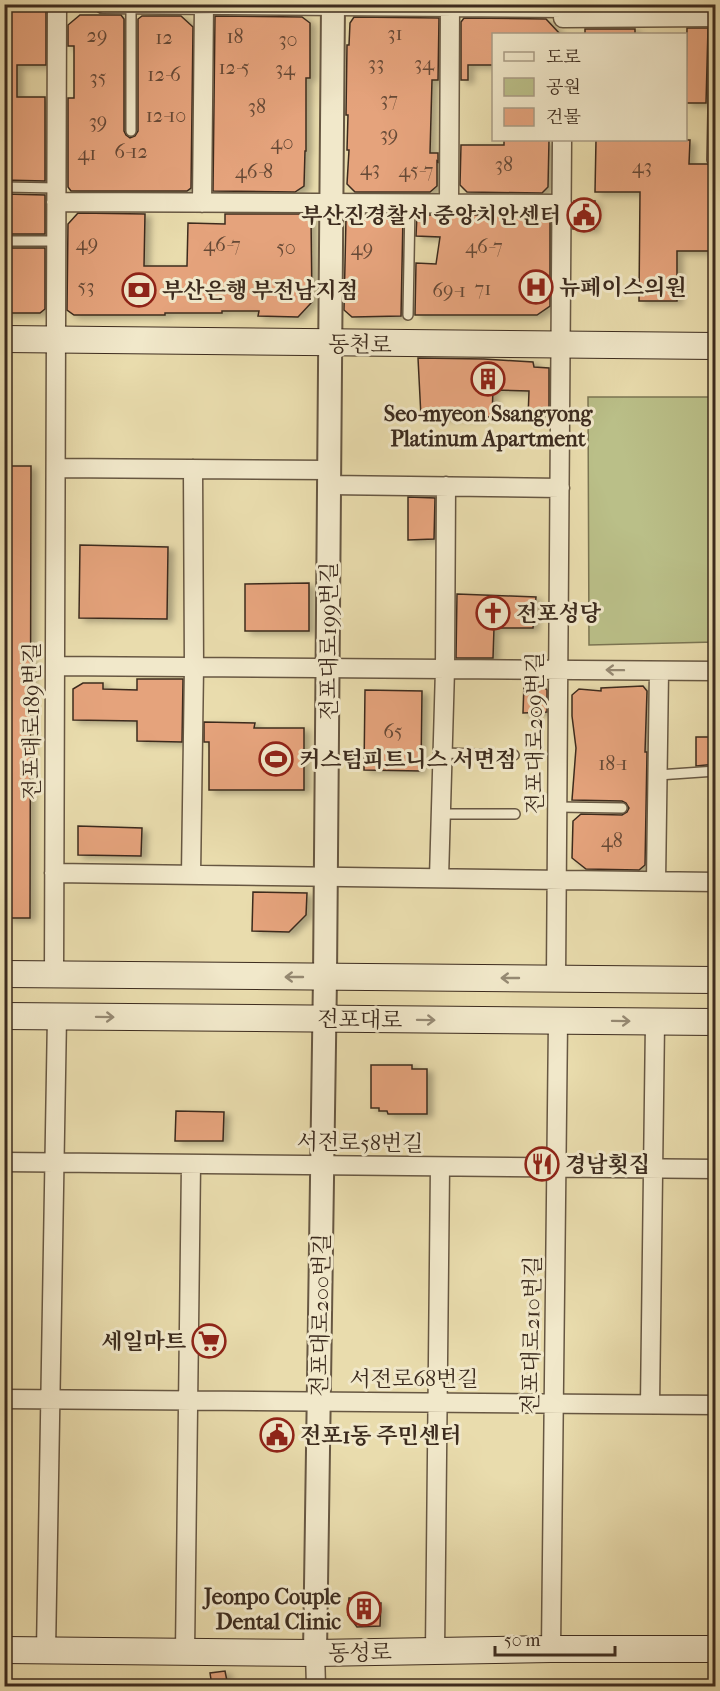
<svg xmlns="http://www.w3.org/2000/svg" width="720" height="1691" viewBox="0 0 720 1691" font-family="'IM FELL French Canon','Noto Serif KR',serif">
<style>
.green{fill:#babf88;stroke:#7b7553;stroke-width:1.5}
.building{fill:#e5a37c;stroke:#3c2b1e;stroke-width:1.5;filter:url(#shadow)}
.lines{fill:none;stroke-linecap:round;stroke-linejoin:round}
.service-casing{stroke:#675742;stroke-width:12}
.minor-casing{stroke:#675742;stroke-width:21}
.tertiary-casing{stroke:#675742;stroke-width:26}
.secondary-casing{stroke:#3c2b1e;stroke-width:28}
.service{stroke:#f1e8ca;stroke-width:9}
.minor{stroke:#f1e8ca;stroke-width:18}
.tertiary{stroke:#f1e8ca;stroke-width:22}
.secondary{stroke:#f1e8ca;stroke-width:26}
.oneway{stroke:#968a74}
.labels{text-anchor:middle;stroke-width:6;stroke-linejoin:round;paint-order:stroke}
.number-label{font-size:20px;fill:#664936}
.poi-label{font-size:22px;font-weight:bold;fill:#3c2b1e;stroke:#f1e8ca;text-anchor:start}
.street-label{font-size:22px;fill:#3c2b1e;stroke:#f1e8ca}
</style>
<defs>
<filter id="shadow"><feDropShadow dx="5.5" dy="3" stdDeviation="3" flood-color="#0004"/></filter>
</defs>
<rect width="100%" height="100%" fill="#e9dcad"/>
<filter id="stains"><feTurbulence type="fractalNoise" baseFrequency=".00333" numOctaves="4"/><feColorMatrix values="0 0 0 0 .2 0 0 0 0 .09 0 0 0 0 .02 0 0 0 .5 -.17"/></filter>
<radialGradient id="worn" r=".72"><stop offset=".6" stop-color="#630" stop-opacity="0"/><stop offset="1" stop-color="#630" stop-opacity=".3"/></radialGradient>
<path class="green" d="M588,397h127v245l-126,3z"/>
<path class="building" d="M4,4h42v61h-29v32h28v84l-41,-1z
M80,15h41l3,4v112l2,4 4,3 5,-2 3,-5v-112l4,-3h39l12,11 -2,161 -4,3h-116l-3,-4v-89h6v-52h-6v-21z
M215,16l87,1 8,6v55h-4v73h-1l-1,35 -9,6 -82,-1z
M354,17l85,1 -1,62h-6l-2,73h8v9l-1,-1v25l-7,6h-75l-8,-8 2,-34h-2l1,-35h-2l1,-70h2l1,-22z
M464,18l82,1 14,15h-66v31h-26v15h-7v-58z
M687,28h21l-2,75h-20z
M585,29h50v5h-50z
M504,140h45l-1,47 -6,6 -75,-1 -7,-7 1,-40h43z
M596,140h94l-1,24h18l9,3v84h-39v50h-38l1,-109h-45z
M4,194l41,1v39h-41z
M574,201h21l-1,28h-21z
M78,213l67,1 -1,52h43l1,-43 37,1v-10h83l3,3 1,85 -14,15 -40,-1 1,-5h-37v2h-57v2h-91l-7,-5 1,-86z
M351,214l52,1 -2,101 -49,1 -8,-7 2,-92z
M417,215h133v91l-13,9h-122l1,-52 20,1 4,-27 -24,-1z
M4,248h41v61l-5,4h-36z
M418,358l66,1 49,3 1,5 15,1v48l-21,2 1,-27 -36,-1 -1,27h-71z
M7,466h24l-1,452h-23z
M408,497l27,1 -1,41 -26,1z
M80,545l88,2 -1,72 -88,-1z
M309,583v48h-64v-47z
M457,594l79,3 -3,31h-39l-1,30h-37z
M137,679h46l-1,63 -45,-1v-20l-64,-1v-31l10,-6h20v6l34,1z
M524,683h16l7,7v22l-24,1z
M643,686l4,5 -2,61h2l-2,113 -6,5 -53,-1 -14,-11 1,-37 8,-7 41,1 5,-3 2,-4 -3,-5 -4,-2 -50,-1 4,-52 -4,-32v-21l7,-6 22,2v-3z
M365,690l57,1 -1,80 -57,-1z
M204,722l51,1 -1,5h50v62h-95v-48h-5z
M696,737h20v27l-20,2z
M78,826l64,2 -1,28 -63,-1z
M253,892l54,1 -1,22 -17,17 -37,-1z
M371,1065h41v4h15v45h-39l-1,-3h-8v-3h-8z
M176,1111l48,1 -1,29h-48z
M349,1598h22v5h10l-1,23 -23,1 -9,-12z
M225,1671l3,15h-16l-2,-13z"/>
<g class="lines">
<g class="service-casing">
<path id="service" d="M715,17l-3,143h4
M131,131v-126
M4,187l52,1
M4,241h52
M408,315l2,-111
M443,753l71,2
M658,775l58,-4
M558,807l64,1
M441,814h74"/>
</g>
<g class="minor-casing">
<path id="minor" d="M103,4l460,4
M563,18l153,-1
M56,202l506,2
M202,203l2,-199
M449,203l1,-199
M56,468l273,2
M329,485l231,3
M55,666l661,5
M54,873l662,9
M191,875l3,-208 -1,-198
M439,878l6,-209 1,-183
M656,881l3,-210
M54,975l3,-971
M556,979l6,-839
M4,1162l712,7
M4,1399l712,6
M650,1404l5,-382
M551,1649l7,-628
M46,1651l11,-635
M435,1651l5,-484
M185,1652l6,-488
M315,1653l1,33"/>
</g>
<g class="tertiary-casing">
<path id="tertiary" d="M315,1653l10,-676 8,-973"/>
</g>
<g class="secondary-casing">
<path id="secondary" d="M4,339l712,7
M4,974l712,6
M4,1016l712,6
M4,1650l311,3 236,-4h165"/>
</g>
<use href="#service" class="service"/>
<use href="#minor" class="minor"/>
<use href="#tertiary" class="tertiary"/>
<use href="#secondary" class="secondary"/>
</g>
<defs><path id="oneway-shaft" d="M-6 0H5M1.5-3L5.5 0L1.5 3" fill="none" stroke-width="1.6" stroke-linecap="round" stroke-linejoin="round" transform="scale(1.5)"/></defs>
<g class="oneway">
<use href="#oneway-shaft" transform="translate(615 670) rotate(-179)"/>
<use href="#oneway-shaft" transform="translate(294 977) rotate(-180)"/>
<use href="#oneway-shaft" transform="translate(510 978) rotate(-180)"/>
<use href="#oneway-shaft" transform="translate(105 1017) rotate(1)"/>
<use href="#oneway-shaft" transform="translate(426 1020) rotate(1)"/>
<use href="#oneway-shaft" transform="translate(621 1021) rotate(1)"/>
</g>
<defs>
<g id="civic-ring" transform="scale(1.725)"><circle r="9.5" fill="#f1e8ca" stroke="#8f2418" stroke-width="1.5"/><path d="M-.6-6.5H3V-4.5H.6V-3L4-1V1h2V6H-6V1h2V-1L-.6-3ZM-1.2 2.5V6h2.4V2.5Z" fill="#8f2418"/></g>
<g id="hospital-ring" transform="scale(1.725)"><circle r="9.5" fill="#f1e8ca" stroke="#8f2418" stroke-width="1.5"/><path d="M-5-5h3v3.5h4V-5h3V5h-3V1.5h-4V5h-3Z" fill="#8f2418"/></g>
<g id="bank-ring" transform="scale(1.725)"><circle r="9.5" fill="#f1e8ca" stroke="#8f2418" stroke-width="1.5"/><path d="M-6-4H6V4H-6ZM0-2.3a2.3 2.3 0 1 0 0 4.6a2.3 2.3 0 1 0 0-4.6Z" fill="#8f2418"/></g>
<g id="building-ring" transform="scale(1.725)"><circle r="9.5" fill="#f1e8ca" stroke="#8f2418" stroke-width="1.5"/><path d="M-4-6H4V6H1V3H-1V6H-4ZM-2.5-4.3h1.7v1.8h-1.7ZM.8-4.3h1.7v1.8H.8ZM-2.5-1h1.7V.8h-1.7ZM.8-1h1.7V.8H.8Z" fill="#8f2418"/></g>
<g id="church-ring" transform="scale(1.725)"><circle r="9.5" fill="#f1e8ca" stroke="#8f2418" stroke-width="1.5"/><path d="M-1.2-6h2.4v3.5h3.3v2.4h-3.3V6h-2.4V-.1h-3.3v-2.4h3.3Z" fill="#8f2418"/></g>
<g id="stadium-ring" transform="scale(1.725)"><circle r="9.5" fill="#f1e8ca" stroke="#8f2418" stroke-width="1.5"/><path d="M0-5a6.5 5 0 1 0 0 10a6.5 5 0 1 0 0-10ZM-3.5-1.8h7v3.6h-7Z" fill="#8f2418"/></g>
<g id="restaurant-ring" transform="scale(1.725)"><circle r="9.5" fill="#f1e8ca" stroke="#8f2418" stroke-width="1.5"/><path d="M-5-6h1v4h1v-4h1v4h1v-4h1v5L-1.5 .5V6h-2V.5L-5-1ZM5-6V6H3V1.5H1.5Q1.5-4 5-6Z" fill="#8f2418"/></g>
<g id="supermarket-ring" transform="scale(1.725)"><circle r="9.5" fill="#f1e8ca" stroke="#8f2418" stroke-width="1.5"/><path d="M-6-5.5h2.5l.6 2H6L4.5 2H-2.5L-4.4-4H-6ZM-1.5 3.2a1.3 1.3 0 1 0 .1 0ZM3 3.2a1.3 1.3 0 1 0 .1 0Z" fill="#8f2418"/></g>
</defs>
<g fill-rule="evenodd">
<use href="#civic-ring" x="584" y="215"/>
<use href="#hospital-ring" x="536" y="287"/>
<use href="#bank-ring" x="139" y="290"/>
<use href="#building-ring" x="488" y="379"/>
<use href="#church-ring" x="493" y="613"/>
<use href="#stadium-ring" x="276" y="759"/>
<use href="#restaurant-ring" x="542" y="1164"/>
<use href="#supermarket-ring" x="209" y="1341"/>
<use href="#civic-ring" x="277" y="1435"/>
<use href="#building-ring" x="364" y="1609"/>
</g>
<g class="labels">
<g class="number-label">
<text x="395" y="40">31</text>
<text x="97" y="42">29</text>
<text x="235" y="43">18</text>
<text x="164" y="44">12</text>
<text x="288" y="46">30</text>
<text x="376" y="70">33</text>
<text x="424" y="70">34</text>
<text x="234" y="74">12-5</text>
<text x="285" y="75">34</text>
<text x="164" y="81">12-6</text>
<text x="98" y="84">35</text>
<text x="389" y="106">37</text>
<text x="257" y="113">38</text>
<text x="166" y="122">12-10</text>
<text x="98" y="128">39</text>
<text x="389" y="141">39</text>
<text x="282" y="149">40</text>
<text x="131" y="158">6-12</text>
<text x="87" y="160">41</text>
<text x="504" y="171">38</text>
<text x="642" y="173">43</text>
<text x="370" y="175">43</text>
<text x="416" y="177">45-7</text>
<text x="254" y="178">46-8</text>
<text x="87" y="250">49</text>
<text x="222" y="251">46-7</text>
<text x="484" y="253">46-7</text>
<text x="286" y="254">50</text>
<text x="362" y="255">49</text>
<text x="86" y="293">53</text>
<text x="483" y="295">71</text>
<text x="449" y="297">69-1</text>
<text x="393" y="738">65</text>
<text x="613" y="770">18-1</text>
<text x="612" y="847">48</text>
</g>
<g class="poi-label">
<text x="561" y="223" text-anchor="end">부산진경찰서 중앙치안센터</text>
<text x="559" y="295">뉴페이스의원</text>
<text x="162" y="298">부산은행 부전남지점</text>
<text x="488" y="421" text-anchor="middle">Seo-myeon Ssangyong<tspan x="488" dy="25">Platinum Apartment</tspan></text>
<text x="516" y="621">전포성당</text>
<text x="299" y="767">커스텀피트니스 서면점</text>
<text x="565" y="1172">경남횟집</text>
<text x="186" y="1349" text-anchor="end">세일마트</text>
<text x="300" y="1443">전포1동 주민센터</text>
<text x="341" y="1604" text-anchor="end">Jeonpo Couple<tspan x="341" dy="25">Dental Clinic</tspan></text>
</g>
<g class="street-label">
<text transform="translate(360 344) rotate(1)" y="8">동천로</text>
<text transform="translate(328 641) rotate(-90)" y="8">전포대로199번길</text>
<text transform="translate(31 721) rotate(-90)" y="8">전포대로189번길</text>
<text transform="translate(534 733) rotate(-90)" y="8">전포대로209번길</text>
<text transform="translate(360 1019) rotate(1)" y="8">전포대로</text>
<text transform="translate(360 1142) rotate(1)" y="8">서전로58번길</text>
<text transform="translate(320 1315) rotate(-89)" y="8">전포대로200번길</text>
<text transform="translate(531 1335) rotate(-89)" y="8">전포대로210번길</text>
<text x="414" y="1386">서전로68번길</text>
<text transform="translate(360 1652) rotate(-1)" y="8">동성로</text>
</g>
</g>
<rect width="720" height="1691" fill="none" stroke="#e9dcad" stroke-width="24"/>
<rect x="6" y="6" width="708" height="1679" fill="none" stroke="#3c2b1e" stroke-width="3"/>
<rect x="12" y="12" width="696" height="1667" fill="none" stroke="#3c2b1e" stroke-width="1.5"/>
<rect x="492" y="33" width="195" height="108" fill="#f1e8ca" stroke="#a99c85" stroke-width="1.5"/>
<rect x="504" y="52" width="30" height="9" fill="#f1e8ca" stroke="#a99c85" stroke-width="1.5"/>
<text x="546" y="63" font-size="18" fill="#3c2b1e">도로</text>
<rect x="504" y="78" width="30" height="18" fill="#babf88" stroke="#a99c85" stroke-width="1.5"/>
<text x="546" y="93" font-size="18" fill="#3c2b1e">공원</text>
<rect x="504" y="108" width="30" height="18" fill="#e5a37c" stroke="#a99c85" stroke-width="1.5"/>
<text x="546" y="123" font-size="18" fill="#3c2b1e">건물</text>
<path d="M495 1646v9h120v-9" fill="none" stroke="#3c2b1e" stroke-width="3"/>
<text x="504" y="1646" font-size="18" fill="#3c2b1e" stroke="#f1e8ca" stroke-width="4.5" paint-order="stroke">50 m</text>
<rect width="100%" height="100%" filter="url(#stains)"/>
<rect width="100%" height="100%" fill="url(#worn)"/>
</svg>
